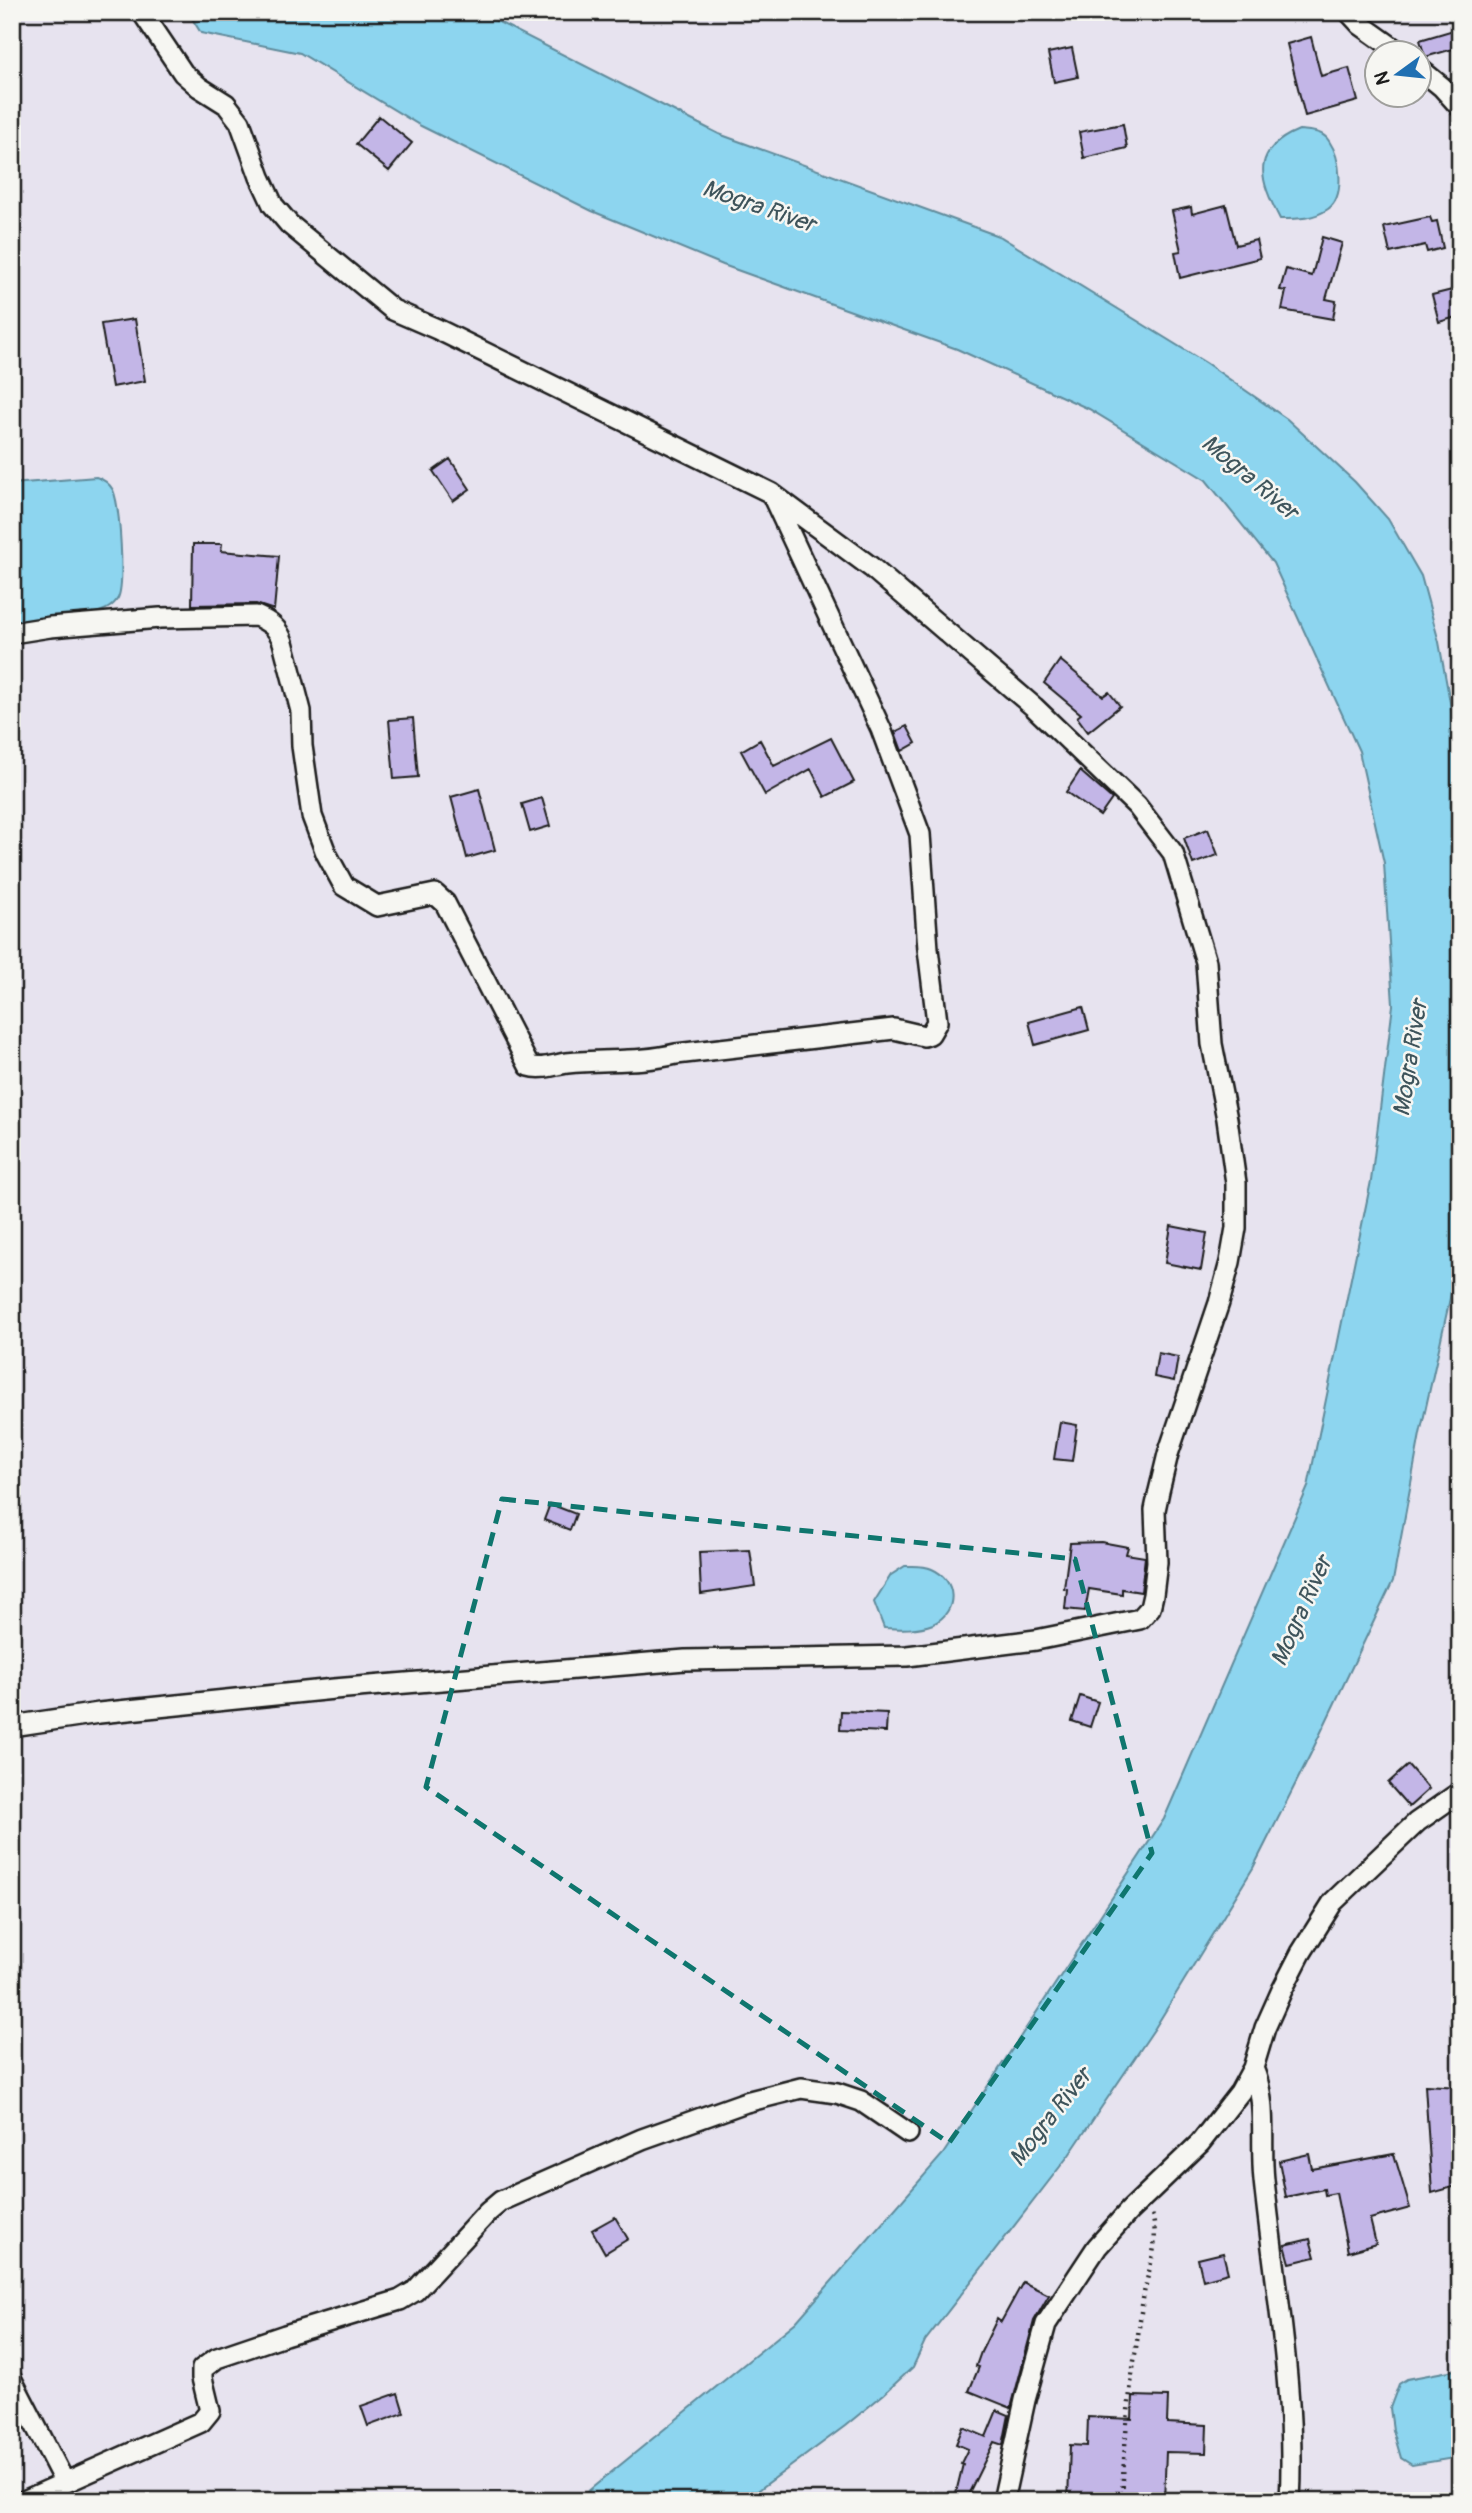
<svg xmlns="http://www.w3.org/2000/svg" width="1472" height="2513" viewBox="0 0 1472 2513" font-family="Pangolin,sans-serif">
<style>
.water{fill:#8dd5ef;stroke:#608b9b;stroke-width:2}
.building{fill:#c3b6e7;stroke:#1c1c1c;stroke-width:2}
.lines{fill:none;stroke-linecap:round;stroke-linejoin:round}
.minor-casing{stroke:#1c1c1c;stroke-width:24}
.path{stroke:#1c1c1c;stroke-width:4.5;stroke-dasharray:2 5;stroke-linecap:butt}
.minor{stroke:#f6f6f2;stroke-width:19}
.marked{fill:none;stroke:#0f766e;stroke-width:5;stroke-dasharray:14 9;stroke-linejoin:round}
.labels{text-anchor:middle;stroke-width:5;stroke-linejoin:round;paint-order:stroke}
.water-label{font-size:24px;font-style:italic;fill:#3e545b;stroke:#f6f6f2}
</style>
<rect width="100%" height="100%" fill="#e7e3ef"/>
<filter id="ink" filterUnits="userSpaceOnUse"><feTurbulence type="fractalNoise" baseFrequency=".0143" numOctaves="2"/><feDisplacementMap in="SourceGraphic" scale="14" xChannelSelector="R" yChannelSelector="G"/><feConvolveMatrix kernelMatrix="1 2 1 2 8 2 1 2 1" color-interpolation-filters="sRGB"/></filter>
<g filter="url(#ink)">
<path class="water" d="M188,12h291l240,122 282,103 205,126 81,56 68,63 33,37 33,57 18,66 21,115v496l-40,181 -27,147 -82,172 -58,115 -98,160 -86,127 -144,186 -12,26 -29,27 -39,32 -101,75h-168l220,-179 147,-168 221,-335 144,-332 63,-306 22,-176 -9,-142 -25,-112 -86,-188 -67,-83 -117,-71 -132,-60 -234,-84 -131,-54 -171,-85 -121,-73 -99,-20z
M1299,130c11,1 24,1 30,11 11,16 17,55 -1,68 -14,10 -30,10 -48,10 -21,-40 -30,-69 19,-89z
M96,477c7,2 13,6 17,13 7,16 12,93 5,108 -5,9 -13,12 -22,15l-84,11v-140z
M905,1566c8,0 19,-1 27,3 25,11 27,42 1,55 -15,6 -33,5 -49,4l-10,-26 17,-27z
M1460,2369v88l-48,8 -11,-7 -8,-28 -3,-22 9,-24 8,-5z"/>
<path class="building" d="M1460,28v19l-35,10 -5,-17z
M1311,37l10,39 28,-8 9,33 -53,15 -18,-72z
M1072,48l6,29 -24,5 -6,-29z
M379,116l33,27 -23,28 -33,-27z
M1123,124l4,24 -43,10 -5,-26z
M1226,205l10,40 20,-5 4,18 -80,20 -5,-26 6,-1 -9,-40 19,-4 1,7z
M1430,217l2,5 5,-1 6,27 -16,4 -2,-7 -35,8 -6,-26z
M1322,237l20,6 -16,56 10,2 -3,18 -51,-9 4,-19 -6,-1 6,-21 26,7z
M1452,290l1,5 7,-2v23l-21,6 -7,-27z
M135,319l10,62 -33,6 -11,-63z
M450,459l20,30 -17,12 -20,-30z
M193,544h29l-1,7 58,5 -5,54 -18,-6 -64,1z
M1060,660l43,36 6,-4 11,14 -32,26 -11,-15 4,-3 -37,-31z
M413,718l5,59 -24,2 -5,-59z
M907,726l9,17 -14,8 -7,-19z
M831,738l23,44 -29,15 -14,-28 -46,26 -24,-44 19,-11 14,26z
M1080,771l32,28 -12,17 -34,-24z
M479,789l16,61 -28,8 -16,-61z
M542,798l8,28 -20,6 -8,-28z
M1208,829l10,26 -25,9 -9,-26z
M1083,1007l6,23 -54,15 -6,-23z
M1171,1226l36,7 -6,37 -36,-7z
M1158,1353l20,4 -4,24 -20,-4z
M1060,1422l17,3 -5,36 -18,-2z
M550,1504l26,10 -6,16 -26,-10z
M1101,1542l27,5 -2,7 19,3 -4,35 -19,-3v5l-33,-5 -4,22 -20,-2 2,-20 -3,-1 6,-45z
M750,1550l5,36 -54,8 -2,-42z
M1080,1696l18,6 -8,25 -18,-6z
M841,1711l46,2 -1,19 -46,-2z
M1408,1765l21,24 -20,18 -21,-24z
M1425,2085l35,2v98l-28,8z
M1309,2154l3,15 82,-15 16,54 -40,11 6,25 -28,8 -12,-59 -11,2 -1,-6 -38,8 -7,-36z
M615,2217l13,22 -23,14 -13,-23z
M1310,2239l5,18 -25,6 -5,-18z
M1223,2253l5,20 -25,7 -5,-21z
M1023,2282l26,13 -15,26 -23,87 -42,-17 10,-24 -3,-1 5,-14 16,-33 4,3z
M398,2393l6,20 -36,13 -7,-20z
M1133,2396l35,1 -1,26 40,2 -1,28 -40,-1 -2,49h-96l2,-56 17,1 1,-29 44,2z
M997,2410l12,5 -6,30 -9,-3 -29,59h-11l9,-37 -2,-1 7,-14 -12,-5 7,-17 23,10z"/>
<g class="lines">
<g class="minor-casing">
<path id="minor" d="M1349,12l12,13 38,27
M1420,69l22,18 18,20
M12,633l38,-6 110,-9 96,-2c14,6 22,12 27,26l18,69 1,35 10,70 14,37 18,33 33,20 58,-12 10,9 84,163c13,4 24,-1 38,-3 37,-4 73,0 109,-9l218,-25 30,7 6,-2 7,-12 -9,-73 -8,-115 -39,-105 -108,-232
M12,1726l87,-13 235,-24 351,-29 222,-4 129,-16 104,-21 10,-11 3,-13 4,-33 -2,-52 4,-19 9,-37 51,-151 11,-41 6,-34v-45l-9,-64 -15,-75 -6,-82 -33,-109 -36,-47 -103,-99 -163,-140 -100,-74 -334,-164 -44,-19 -104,-86 -16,-19 -13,-28 -20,-55 -14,-18 -27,-17 -16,-14 -41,-61
M1253,2068c15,34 7,75 11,112 11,106 32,214 26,321
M12,2380l53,103
M24,2501l177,-79 9,-11 -8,-33v-9l15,-11 68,-23 115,-35 15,-9 73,-79 13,-11 141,-62 104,-37 55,-14 36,5 24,8 47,32
M1003,2501l22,-101 21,-76 51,-77 32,-36 71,-68 40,-51 13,-24 12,-40 17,-38 19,-37 32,-51 84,-80 43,-30"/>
</g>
<path class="path" d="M1122,2501c2,-56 7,-111 16,-166 2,-15 4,-32 7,-47 6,-26 14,-48 7,-74"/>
<use href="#minor" class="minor"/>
</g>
</g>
<path class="marked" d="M502,1499l573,60 77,294 -203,290 -523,-356z"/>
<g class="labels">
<g class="water-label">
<text transform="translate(759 206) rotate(19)" y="8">Mogra River</text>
<text transform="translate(1250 477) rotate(40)" y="8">Mogra River</text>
<text transform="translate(1410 1058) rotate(-81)" y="8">Mogra River</text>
<text transform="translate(1301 1611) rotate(-66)" y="8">Mogra River</text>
<text transform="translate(1050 2117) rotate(-52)" y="8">Mogra River</text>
</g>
</g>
<rect width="1472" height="2513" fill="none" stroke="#f6f6f2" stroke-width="42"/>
<rect x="21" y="21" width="1430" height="2471" fill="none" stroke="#1c1c1c" stroke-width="2.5" filter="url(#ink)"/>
<g transform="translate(1398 74) rotate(255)"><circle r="33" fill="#f6f6f2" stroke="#9f9f9c" stroke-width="2"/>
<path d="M0-5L12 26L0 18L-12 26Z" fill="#1f6fb2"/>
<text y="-10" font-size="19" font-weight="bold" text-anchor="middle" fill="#1c1c1c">N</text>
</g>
</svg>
